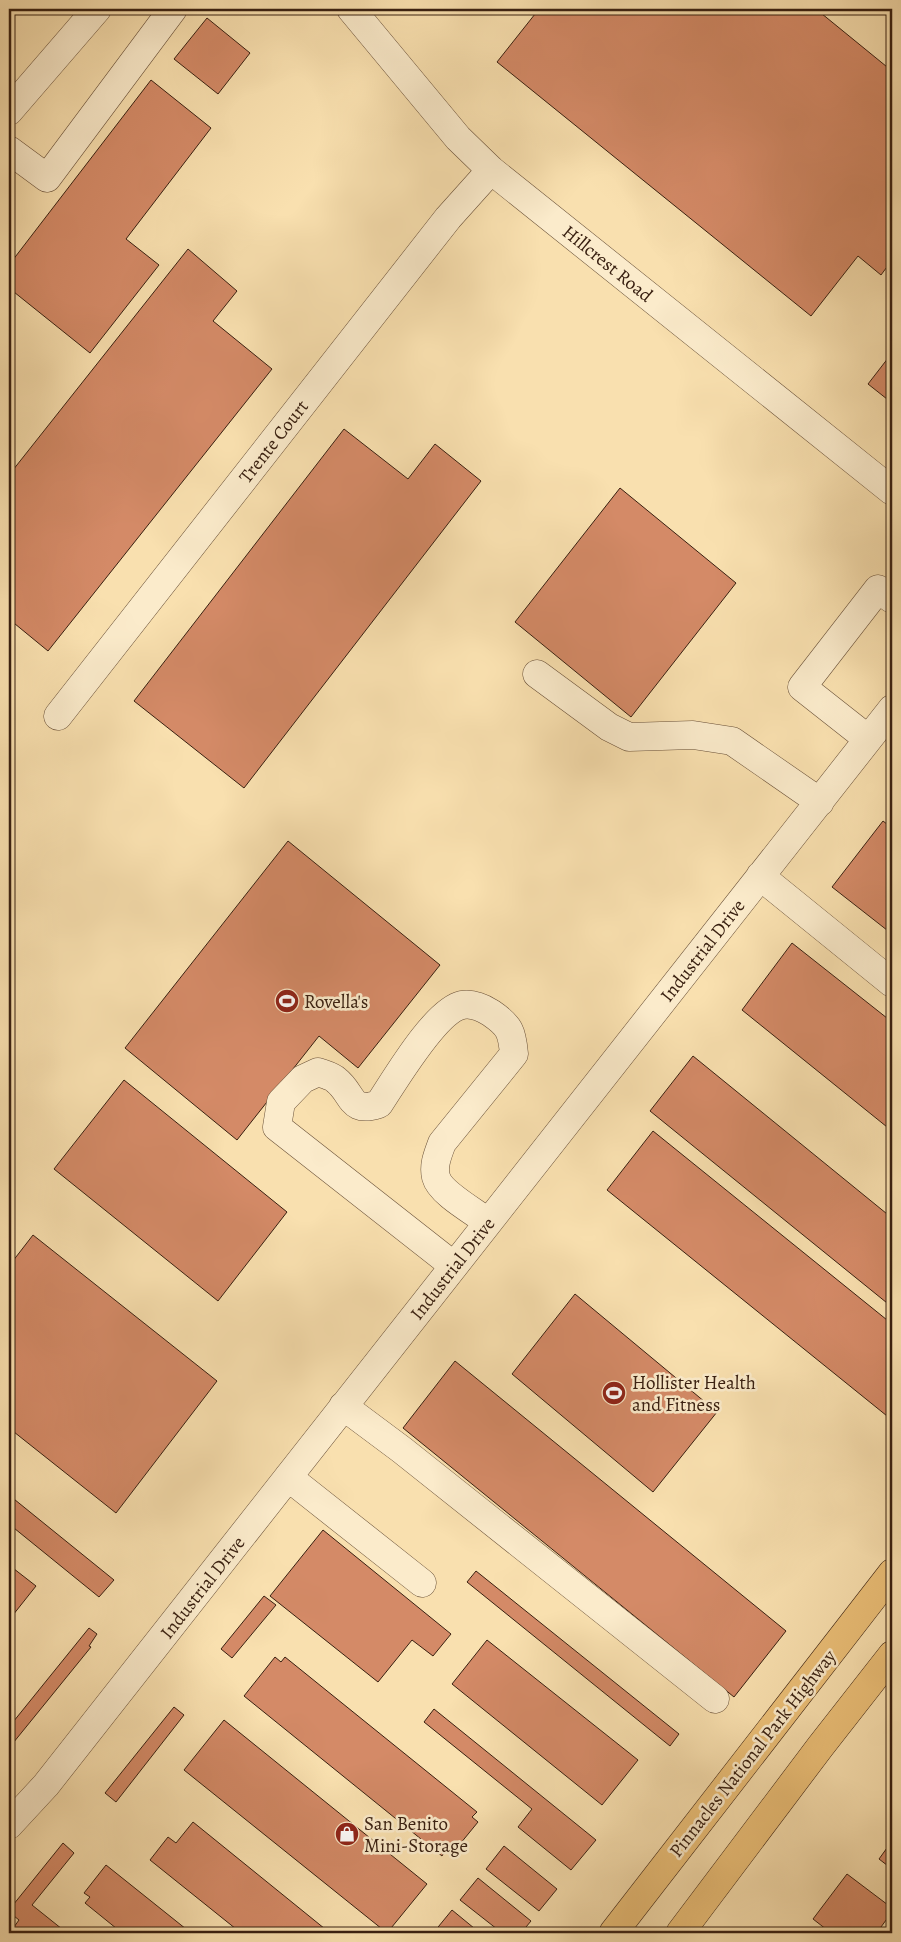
<svg xmlns="http://www.w3.org/2000/svg" width="901" height="1942" viewBox="0 0 901 1942" font-family="Alegreya,serif">
<style>
.building{fill:#d48a67;stroke:#392011}
.lines{fill:none;stroke-linecap:round;stroke-linejoin:round}
.minor-casing{stroke:#695038;stroke-width:29}
.major-casing{stroke:#392011;stroke-width:29}
.minor{stroke:#fbebcb;stroke-width:28}
.major{stroke:#ecc078;stroke-width:28}
.labels{text-anchor:middle;stroke-width:5;stroke-linejoin:round;paint-order:stroke}
.street-label{font-size:19px;fill:#392011;stroke:#fbebcb}
.poi-label{font-size:19px;fill:#392011;stroke:#fbebcb;text-anchor:start}
</style>
<rect width="100%" height="100%" fill="#f9e0af"/>
<filter id="stains"><feTurbulence type="fractalNoise" baseFrequency=".004" numOctaves="4"/><feColorMatrix values="0 0 0 0 .2 0 0 0 0 .09 0 0 0 0 .02 0 0 0 .5 -.17"/></filter>
<radialGradient id="worn" r=".72"><stop offset=".6" stop-color="#630" stop-opacity="0"/><stop offset="1" stop-color="#630" stop-opacity=".3"/></radialGradient>
<path class="building" d="M539,9h277l76,62v189l-11,15 -23,-19 -47,60 -314,-254z
M207,18l43,35 -32,41 -44,-35z
M151,80l60,48 -85,111 33,26 -69,88 -81,-65v-23z
M188,249l49,42 -24,30 59,48 -224,282 -39,-32v-144z
M892,353v50l-24,-19z
M344,429l64,50 27,-35 46,37 -237,307 -110,-87z
M620,488l116,95 -105,134 -116,-95z
M883,821l9,7v106l-60,-47z
M288,841l152,124 -82,103 -39,-32 -82,104 -112,-92z
M792,943l100,79v109l-150,-121z
M693,1056l199,162v89l-242,-196z
M124,1080l163,132 -69,89 -164,-132z
M653,1131l239,193v96l-285,-230z
M33,1235l184,146 -101,132 -107,-85v-162z
M575,1294l142,118 -64,80 -141,-118z
M455,1361l331,270 -52,66 -331,-269z
M9,1495l105,85 -15,17 -90,-73z
M323,1530l128,104 -18,22 -21,-16 -34,42 -108,-86z
M9,1565l27,21 -27,34z
M476,1571l203,163 -9,12 -203,-164z
M264,1596l12,9 -44,53 -11,-9z
M89,1628l8,6 -8,12 2,1 -82,101v-21z
M487,1640l151,120 -36,45 -150,-121z
M275,1657l6,5 4,-5 192,155 -5,5 6,5 -27,33 -6,-4 -3,5 -198,-160z
M174,1707l10,8 -68,87 -11,-9z
M434,1709l162,131 -25,30 -53,-43 14,-18 -108,-87z
M224,1720l203,164 -40,49 -203,-163z
M193,1822l137,111h-89l-91,-73 18,-23 8,6z
M892,1841v28l-13,-10z
M63,1843l11,10 -42,52 35,28h-45l-8,-6 5,-7 -10,-8v-2z
M504,1846l53,43 -18,22 -53,-42z
M106,1865l85,68h-69l-37,-30 5,-6 -6,-4z
M847,1874l45,34v4l-14,19 3,2h-50l-18,-14z
M478,1878l53,43 -10,12h-19l-42,-33z
M452,1910l28,23h-44l-2,-1z"/>
<g class="lines">
<g class="minor-casing">
<path id="minor" d="M351,9l107,129 33,32 401,321
M9,111l88,-102
M9,150l38,28 126,-169
M537,674l72,53 20,10 64,-2 39,6 88,61
M58,716l390,-498 43,-48
M868,739l-66,-52 76,-98 14,10
M760,876l132,107
M454,1266l-177,-139 4,-25 22,-23 15,-7c5,2 14,4 18,8 18,14 13,34 43,24 16,-24 56,-93 83,-99 10,-2 21,3 29,8 19,13 21,19 23,41l-72,89c-4,11 -9,22 -6,34 4,16 39,35 52,45
M343,1406l59,44 313,249
M288,1477l134,106
M9,1825l37,-40 846,-1076"/>
</g>
<g class="major-casing">
<path id="major" d="M613,1933l279,-360
M680,1933l140,-186 72,-92"/>
</g>
<use href="#minor" class="minor"/>
<use href="#major" class="major"/>
</g>
<defs>
<g id="stadium-disc" transform="scale(1.25)"><circle r="9.5" fill="#8f2418" stroke="#fbebcb"/><path d="M0-5a6.5 5 0 1 0 0 10a6.5 5 0 1 0 0-10ZM-3.5-1.8h7v3.6h-7Z" fill="#fff"/></g>
<g id="shop-disc" transform="scale(1.25)"><circle r="9.5" fill="#8f2418" stroke="#fbebcb"/><path d="M-5-2.5h2.3a2.7 3.5 0 0 1 5.4 0H5L5.5 6h-11ZM-1.5-2.5h3a1.5 2.3 0 0 0-3 0Z" fill="#fff"/></g>
</defs>
<g fill-rule="evenodd">
<use href="#stadium-disc" x="287" y="1001"/>
<use href="#stadium-disc" x="614" y="1393"/>
<use href="#shop-disc" x="347" y="1834"/>
</g>
<g class="labels">
<g class="street-label">
<text transform="translate(608 263) rotate(39)" y="7">Hillcrest Road</text>
<text transform="translate(273 441) rotate(-52)" y="7">Trente Court</text>
<text transform="translate(702 950) rotate(-52)" y="7">Industrial Drive</text>
<text transform="translate(452 1268) rotate(-52)" y="7">Industrial Drive</text>
<text transform="translate(202 1587) rotate(-52)" y="7">Industrial Drive</text>
<text transform="translate(752 1753) rotate(-52)" y="7">Pinnacles National Park Highway</text>
</g>
<g class="poi-label">
<text x="304" y="1008">Rovella's</text>
<text x="632" y="1389">Hollister Health<tspan x="632" dy="22">and Fitness</tspan></text>
<text x="364" y="1830">San Benito<tspan x="364" dy="22">Mini-Storage</tspan></text>
</g>
</g>
<rect width="901" height="1942" fill="none" stroke="#f9e0af" stroke-width="30"/>
<rect x="10" y="10" width="881" height="1922" fill="none" stroke="#392011" stroke-width="2.5"/>
<rect x="15" y="15" width="871" height="1912" fill="none" stroke="#392011"/>
<rect width="100%" height="100%" filter="url(#stains)"/>
<rect width="100%" height="100%" fill="url(#worn)"/>
</svg>
